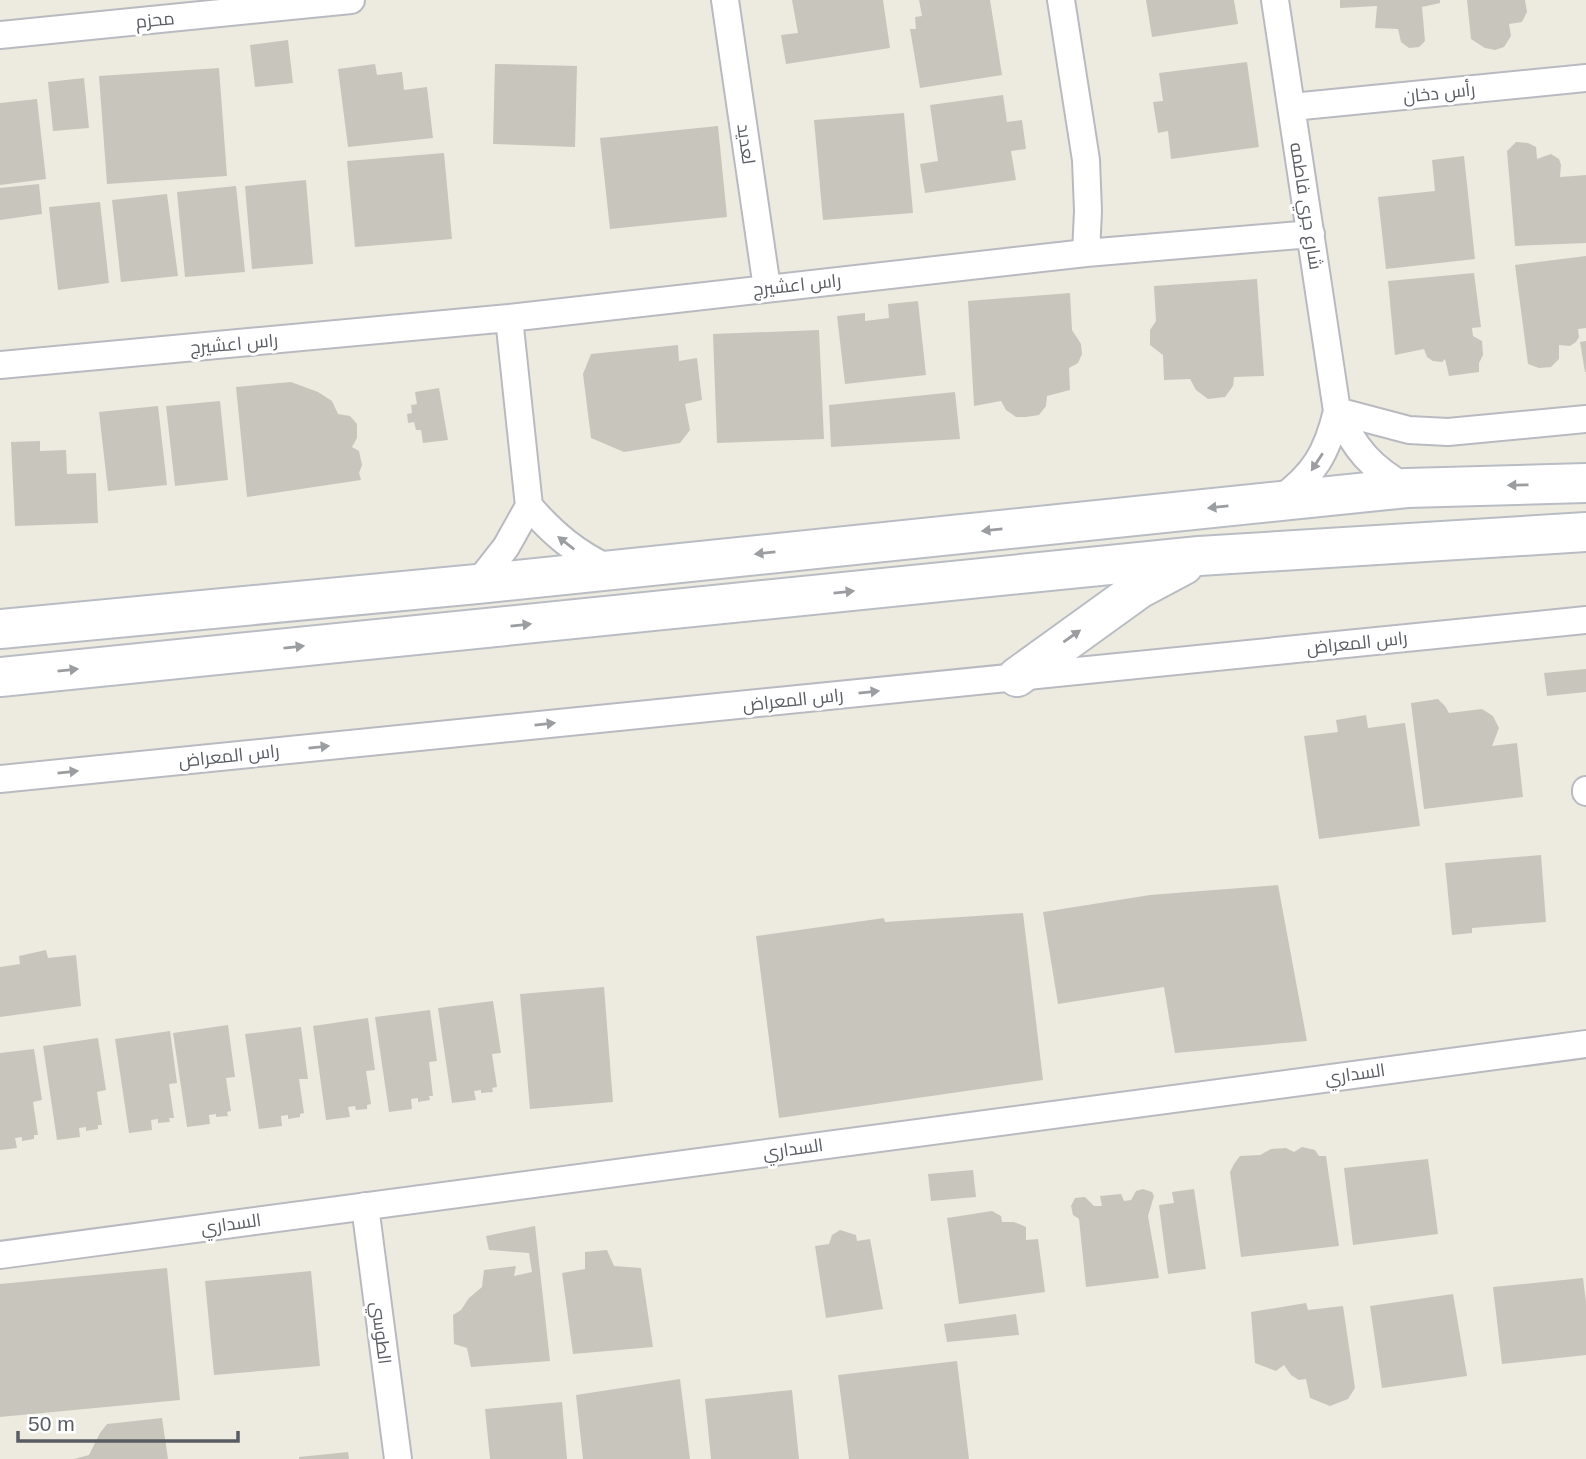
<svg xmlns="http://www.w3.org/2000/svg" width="1586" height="1459" viewBox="0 0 1586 1459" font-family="Arial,Cairo,sans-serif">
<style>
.building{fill:#c8c5bd}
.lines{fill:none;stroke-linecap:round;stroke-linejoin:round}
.street-casing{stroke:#b8bac0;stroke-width:30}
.secondary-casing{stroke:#b9bcc3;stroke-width:42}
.street{stroke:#fff;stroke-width:26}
.secondary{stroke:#fff;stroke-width:38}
.oneway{fill:#9b9da1}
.labels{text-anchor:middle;stroke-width:6;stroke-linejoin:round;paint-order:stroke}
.street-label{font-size:18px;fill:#595c62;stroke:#fff}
</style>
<rect width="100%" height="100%" fill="#edebe0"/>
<path class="building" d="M792,0h91l7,48 -104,16 -5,-29 17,-2z
M919,0h71l12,75 -82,13 -10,-59h6l-1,-12 7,-1z
M1146,0h88l4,24 -86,13z
M1340,0h100v3l-18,4 3,34 -6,6 -10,1 -8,-6 -3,-13 -23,-1 2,-22 -37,2z
M1467,0h58l2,12 -5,10 -13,2 2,12 -7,11 -9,3 -10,-2 -14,-9z
M288,40l5,43 -38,4 -5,-42z
M1247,62l12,85 -88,12 -3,-28 -10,2 -5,-31 10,-1 -4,-28z
M375,64l2,11 25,-3 2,18 23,-3 6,51 -85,9 -10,-78z
M495,64l82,2 -2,81 -82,-3z
M219,68l8,108 -120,8 -8,-108z
M84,78l5,50 -36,3 -5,-49z
M1003,95l4,27 15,-2 4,29 -15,2 5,29 -91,13 -5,-29 18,-3 -8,-56z
M37,99l9,80 -46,6v-82z
M904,113l9,100 -90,7 -9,-100z
M718,126l9,91 -117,12 -10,-91z
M1516,142l12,1 8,4 1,12 14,-5 8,5 2,6 -1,12 26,-2v68l-71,3 -8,-95z
M444,153l8,86 -97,8 -8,-86z
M1464,156l11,103 -89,10 -8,-72 57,-6 -3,-31z
M306,180l7,84 -61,5 -7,-83z
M39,184l3,30 -42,6v-32z
M236,186l9,86 -60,5 -8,-85z
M167,194l11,82 -57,6 -9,-82z
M100,202l9,81 -51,7 -9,-83z
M1586,256v72l-8,1 1,8 -3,5 -6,4 -11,-1v14l-8,8 -12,1 -11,-4 -13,-99z
M1474,273l7,54 -9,1 1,8 9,5 1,14 -4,8v9l-30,4 -4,-17 -3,3 -9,-1 -6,-4 -3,-8 -29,6 -7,-74z
M1257,279l7,97 -30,1 -1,9 -8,11 -17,2 -12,-9 -6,-11 -26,1 -1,-25 -13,-10v-15l6,-9 -2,-35z
M1070,293l2,37 9,14 1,10 -4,9 -9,5 1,22 -23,6 -1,10 -7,9 -13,2h-10l-10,-7 -5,-9 -27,5 -6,-105z
M918,301l8,74 -81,9 -8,-68 28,-3v8l24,-3 -1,-14z
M819,330l5,109 -107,4 -4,-109z
M1586,341v31h-1l-5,-30z
M678,345l1,16 18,-3 5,42 -17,4 5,26 -10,13 -56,9 -33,-14 -8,-64 8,-20z
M291,382l27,10 14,9 6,13 12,2 7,8v14l-5,9 7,4 3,14 -3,8 2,7 -114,17 -11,-110z
M439,388l9,52 -25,3 -2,-13h-5l-2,-8 -6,1 -1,-9 5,-1 -1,-8 6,-1 -2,-12z
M955,392l5,47 -129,8 -2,-42z
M220,401l8,79 -53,6 -9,-80z
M158,406l9,79 -59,6 -9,-79z
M40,441v10l26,-1 1,24 29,-1 2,50 -83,3 -4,-84z
M1586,669v23l-39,4 -3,-23z
M1438,699l7,7 4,7 33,-4 11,7 6,12 -7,18 25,-3 6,54 -99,12 -13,-106z
M1366,715l2,13 37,-5 15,103 -101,13 -15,-103 34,-4 -2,-12z
M1541,855l5,67 -74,6v5l-20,2 -7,-72z
M1278,885l29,156 -132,12 -11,-66 -106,17 -15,-92 107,-17z
M1023,913l20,167 -264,38 -23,-182 128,-18 1,4z
M46,950l2,8 28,-3 5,51 -81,11v-50l20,-3 -1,-8z
M604,987l9,115 -83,7 -10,-115z
M493,1001l8,52 -9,1 5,33 -5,1 1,4 -12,1v-3l-7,1 2,9 -24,3 -14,-95z
M430,1010l7,51 -8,1 4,34h-4l1,4 -12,2v-4l-7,1 1,10 -23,3 -14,-95z
M368,1018l7,52 -9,1 5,33 -4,1v4l-11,1 -1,-4 -7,1 2,10 -24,3 -13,-94z
M228,1025l7,52 -9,1 5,33 -4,1 1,4 -12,1v-3l-7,1 1,9 -23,3 -14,-94z
M301,1027l7,52h-9l5,34 -4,1v3l-12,2v-4l-7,1 1,10 -23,3 -14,-95z
M170,1031l7,52 -8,1 5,34h-5l1,4 -12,1v-4l-7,1 1,10 -23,3 -14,-94z
M98,1038l8,52 -9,2 5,33h-4v4l-12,2v-4l-7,1 1,9 -23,3 -14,-94z
M34,1049l8,51 -9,2 5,33h-4v4l-12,2v-4l-7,1 2,10 -17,2v-97z
M1302,1147l13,3 4,6h7l13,90 -98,11 -11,-85 4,-8 6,-8 20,-1 11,-6 15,-1 8,4z
M1428,1159l10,75 -85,11 -9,-77z
M973,1170l3,27 -45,4 -3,-27z
M1143,1189l9,3 2,4 -6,20 11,62 -73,9 -7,-68 -6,-4 -2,-9 4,-8 10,-1 9,9h8l-2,-10 21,-2 3,7 7,-1 5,-9z
M1194,1189l12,80 -38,5 -9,-69 15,-2 -2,-11z
M992,1211l9,5 1,6h12l12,5v13l12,-1 7,53 -86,12 -12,-86z
M535,1226l15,135 -79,6 -4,-19 -13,-4 -1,-29 8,-5 8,-12 13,-11 2,-17 32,-4 -2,10 18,-4 -3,-19 -40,-3 -3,-14z
M840,1230l16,5 1,6 13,-2 13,70 -57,9 -11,-72 14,-2 3,-9z
M607,1250l7,16 27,2 12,79 -80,7 -11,-81 23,-4v-17z
M167,1268l13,132 -180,17v-133z
M311,1271l9,95 -106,9 -9,-94z
M1583,1278l3,24v53l-84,9 -9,-77z
M1453,1294l14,82 -85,12 -12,-82z
M1306,1303l2,7 35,-4 12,82 -7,11 -18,7 -20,-8 -4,-19 -7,1 -8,-5 -7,-10 -8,6 -21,-8 -4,-51z
M1016,1314l3,21 -72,7 -3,-18z
M957,1361l12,98h-120l-11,-84z
M680,1379l10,80h-107l-7,-64z
M792,1390l7,69h-88l-6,-60z
M562,1402l5,57h-77l-5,-50z
M162,1418l6,41h-94l15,-4 11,-22 7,-9z
M348,1452l1,7h-50v-2z"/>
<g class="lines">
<g class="street-casing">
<path id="street" d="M725,0l42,288
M1061,0l25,160 2,51 -2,42
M1275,0l62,411c18,38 34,57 70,77
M0,35l351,-35
M1292,107l294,-29
M0,365l509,-47 577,-65 225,-19
M1337,411l72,19 39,2 138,-13
M1279,500c35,-25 48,-47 58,-89
M529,506c24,28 48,48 81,63
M477,584l29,-37 23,-41 -20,-188
M0,779l1586,-159
M1586,790v2
M365,1206l33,253
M0,1255l1586,-211"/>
</g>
<g class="secondary-casing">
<path id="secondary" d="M0,629l477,-45 930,-96 179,-5
M0,677l1199,-121 387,-24
M1017,677l122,-88 45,-24"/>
</g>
<use href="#street" class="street"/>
<use href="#secondary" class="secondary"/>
</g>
<defs><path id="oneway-solid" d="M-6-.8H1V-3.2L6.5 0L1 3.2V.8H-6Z" transform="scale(1.75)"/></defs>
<g class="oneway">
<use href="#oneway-solid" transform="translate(1317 462) rotate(123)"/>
<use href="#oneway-solid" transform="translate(1518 485) rotate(179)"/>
<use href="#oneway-solid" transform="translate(1218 507) rotate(174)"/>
<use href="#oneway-solid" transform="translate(992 530) rotate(174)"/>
<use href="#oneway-solid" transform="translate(566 543) rotate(-142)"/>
<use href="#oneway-solid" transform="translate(765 553) rotate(174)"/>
<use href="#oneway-solid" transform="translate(844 592) rotate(-6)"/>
<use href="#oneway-solid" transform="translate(521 625) rotate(-6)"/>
<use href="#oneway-solid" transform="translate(1072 636) rotate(-35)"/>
<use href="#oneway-solid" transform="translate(294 647) rotate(-6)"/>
<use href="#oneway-solid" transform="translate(68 670) rotate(-6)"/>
<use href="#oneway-solid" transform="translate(869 692) rotate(-6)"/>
<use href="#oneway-solid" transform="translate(545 724) rotate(-6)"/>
<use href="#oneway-solid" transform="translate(319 747) rotate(-6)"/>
<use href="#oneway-solid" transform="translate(68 772) rotate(-6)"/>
</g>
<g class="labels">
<g class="street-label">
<text transform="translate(155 20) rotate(-6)" y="6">محزم</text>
<text transform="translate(1439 93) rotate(-6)" y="6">رأس دخان</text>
<text transform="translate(746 144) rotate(82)" y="6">لعديد</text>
<text transform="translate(1306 206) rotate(81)" y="6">شارع جري فاطمه</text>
<text transform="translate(797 285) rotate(-6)" y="6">راس اعشيرج</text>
<text transform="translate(234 344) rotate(-5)" y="6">راس اعشيرج</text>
<text transform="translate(1357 643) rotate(-6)" y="6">راس المعراض</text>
<text transform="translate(793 700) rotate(-6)" y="6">راس المعراض</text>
<text transform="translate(229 756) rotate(-6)" y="6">راس المعراض</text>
<text transform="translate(1355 1074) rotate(-8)" y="6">السداري</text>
<text transform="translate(793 1149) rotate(-8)" y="6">السداري</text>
<text transform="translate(231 1224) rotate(-8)" y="6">السداري</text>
<text transform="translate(381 1333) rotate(83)" y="6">الطوسي</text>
</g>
</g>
<path d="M18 1431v10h220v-10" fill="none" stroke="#595c62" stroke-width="3.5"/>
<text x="28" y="1431" font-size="21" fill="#595c62" stroke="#ffffff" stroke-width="5" paint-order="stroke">50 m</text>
</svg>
